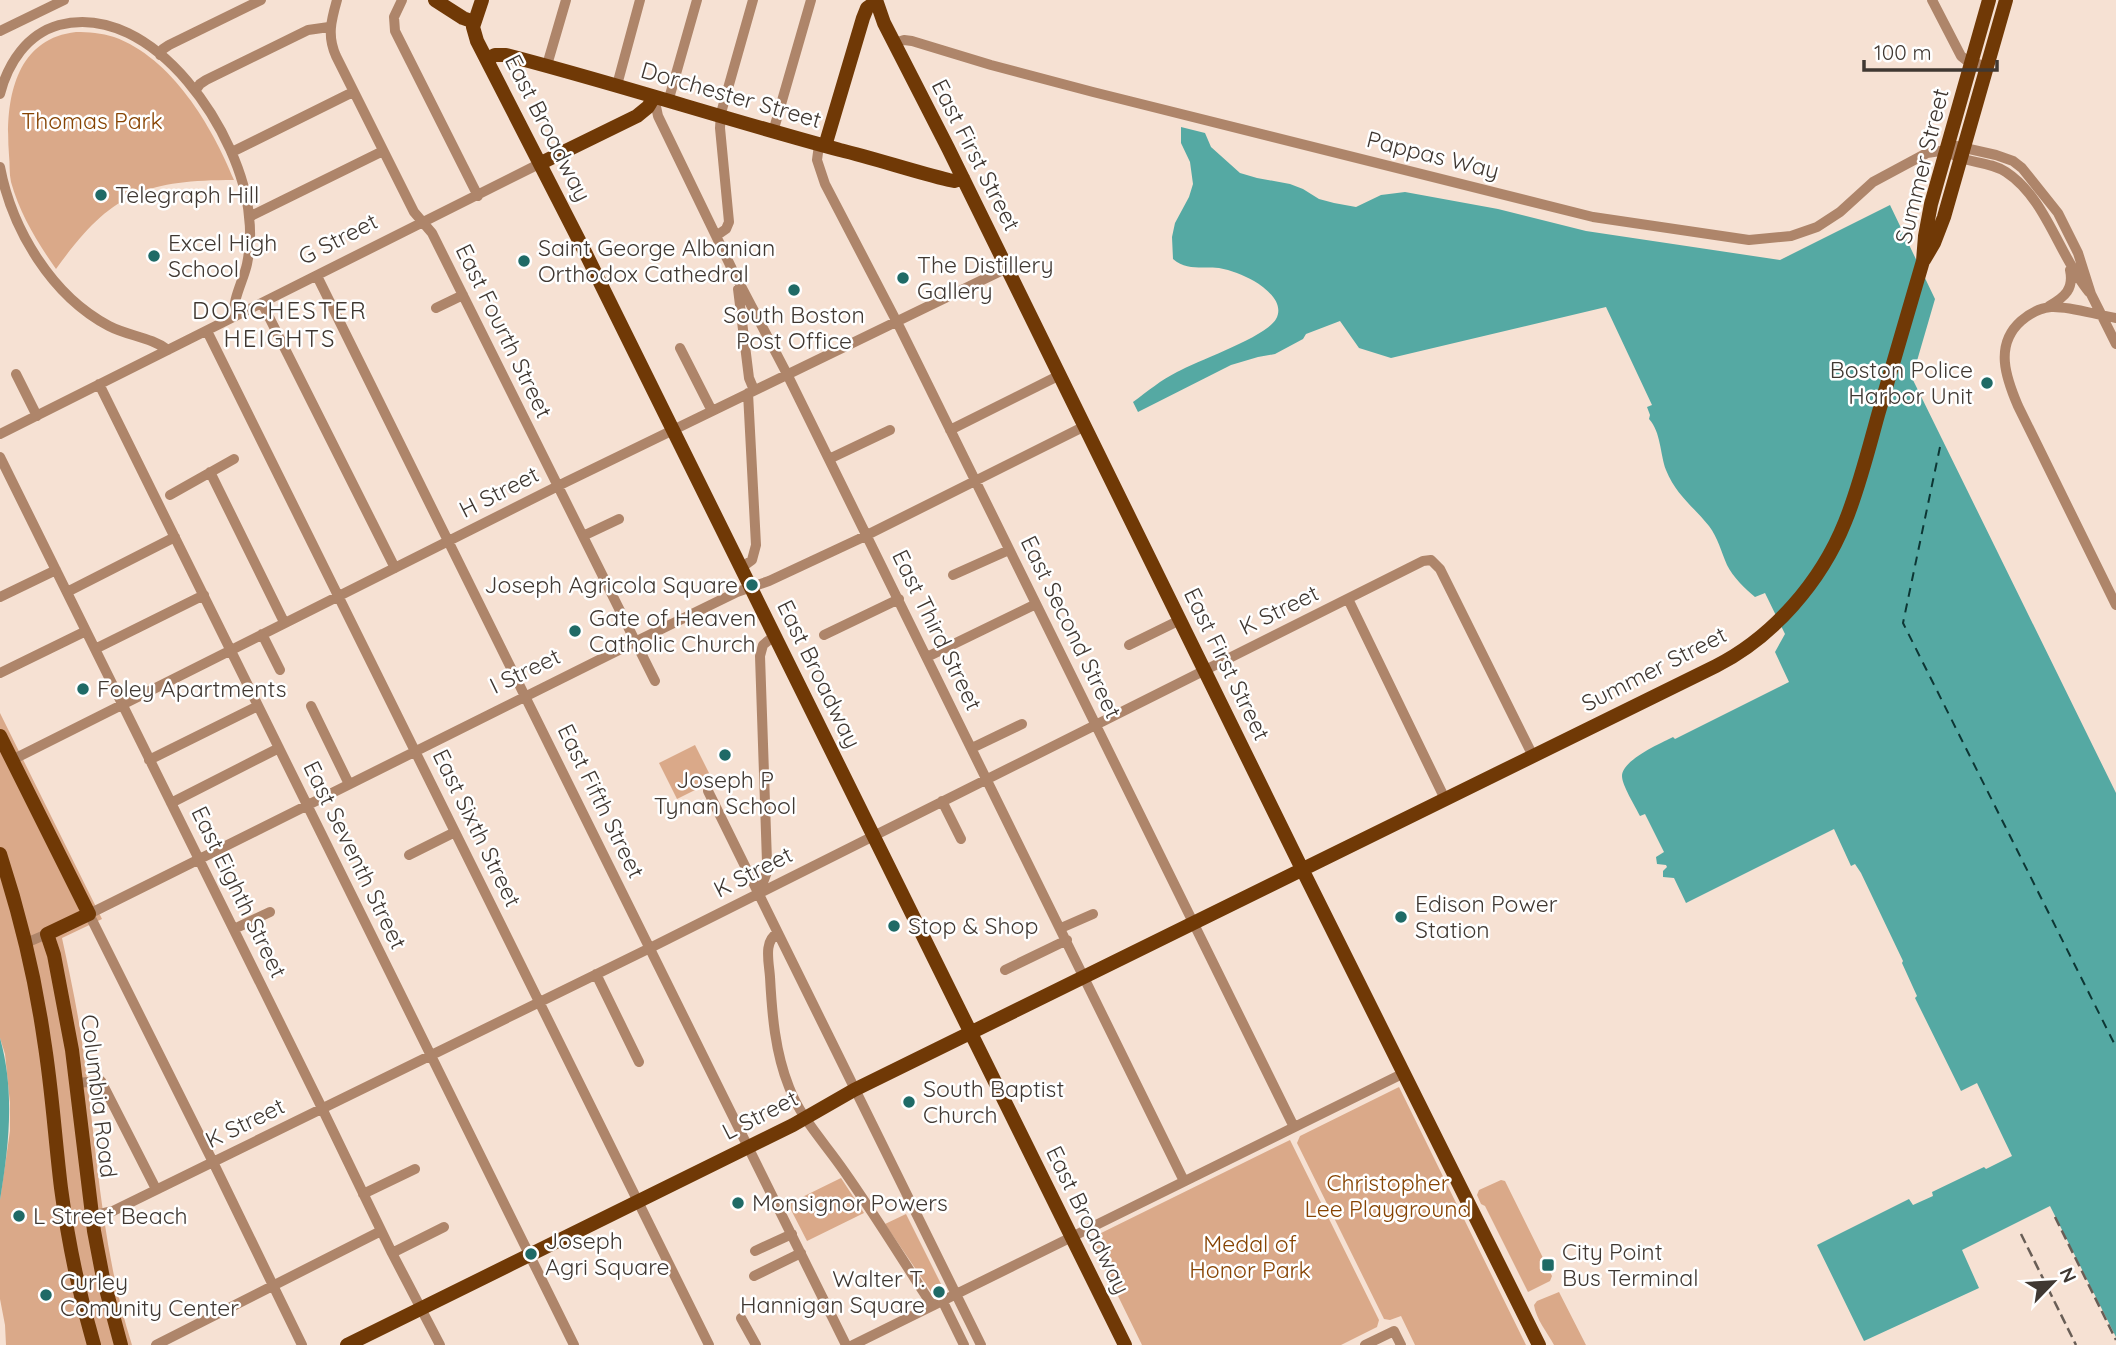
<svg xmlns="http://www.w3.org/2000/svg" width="2116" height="1345" viewBox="0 0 2116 1345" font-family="Quicksand,sans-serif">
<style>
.green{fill:#daa989}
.water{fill:#55a9a3}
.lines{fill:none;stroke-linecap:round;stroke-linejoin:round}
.ferry{stroke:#0d3634;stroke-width:2;stroke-dasharray:9 7;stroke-linecap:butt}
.minor{stroke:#ae856a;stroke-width:10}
.major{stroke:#703906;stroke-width:14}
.rail{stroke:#695e56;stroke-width:2.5;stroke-dasharray:10 5;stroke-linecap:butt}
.poi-dot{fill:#1f6a66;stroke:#fff;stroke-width:2.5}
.labels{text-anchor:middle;stroke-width:5;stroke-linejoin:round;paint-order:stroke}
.street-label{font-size:23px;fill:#403832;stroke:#fff}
.park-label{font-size:23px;fill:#864302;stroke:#fff}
.poi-label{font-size:23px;fill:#403832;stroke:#fff;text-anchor:start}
.neighbourhood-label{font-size:24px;letter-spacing:2px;fill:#403832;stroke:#fff}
</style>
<rect width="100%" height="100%" fill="#f6e1d3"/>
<path class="green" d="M76,32c12,0 26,1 38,5 58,21 98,89 120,143 -91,0 -124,14 -178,89 -19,-27 -36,-55 -45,-87 -2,-9 -1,-18 -2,-27 -4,-51 4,-116 67,-123z
M0,713l102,206 -40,19c8,37 16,74 21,111 14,100 18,199 49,296h-126l-1,-20 -5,-26v-99l10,-69v-28l-5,-49 -5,-16z
M695,745l18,36 -36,18 -18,-36z
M1399,1087l127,258h-111l-14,-29 -11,4 -6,-1 -87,-176 3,-7z
M1290,1140l89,180 -2,7 -36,18h-199l-49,-100 -2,-5 2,-3z
M841,1178l23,35 -57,28 -19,-37z
M1501,1180l4,1 47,95 -2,5 -22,11 -43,-86 -4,-2 -4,-9 2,-5z
M906,1214l37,74 -11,5 -47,-69z
M1559,1292l27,53h-32c-7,-13 -18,-26 -20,-40l3,-4z"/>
<path class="water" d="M1181,127l24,6 6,14 29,26 17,5 33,6 13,5 16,10 15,4 22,4 25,-12 24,-3 93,17 88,22 194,29 110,-55 45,94 -23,79 204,415v544l-66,-131 -88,44 17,38 -115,53 -47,-96 92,-46 4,6 20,-9 -1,-4 52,-25 2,2 26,-13 -35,-73 -16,8 -46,-93 2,-2 -15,-33 1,-2 -42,-88 -6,-9 -4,2 -17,-37 -148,74 -12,-25 -11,-1v-6l4,-4 -1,-2 -9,-1 -1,-7 8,-5 -19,-38 -5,2c-5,-10 -18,-31 -18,-40 0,-16 39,-33 51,-39l2,2 114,-57 -14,-30 10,-18 -20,-41 -10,4c-10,-8 -22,-20 -28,-32 -6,-14 -9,-27 -18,-39 -16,-20 -33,-31 -43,-56 -6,-16 -5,-38 -17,-51l1,-4 -3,-8 5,-2 -46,-98 -215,51 -32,-10 -19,-27 -34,13 -3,5 -28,15 -17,3 -27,8 -93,47 -5,-10c15,-11 28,-22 44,-30 22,-12 89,-35 99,-53 9,-16 -10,-31 -22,-38 -11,-6 -23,-11 -35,-13 -17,-2 -32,3 -46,-9l-1,-22 3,-14 14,-26 4,-13 -3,-22 -9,-19z
M0,1038c15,54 9,107 0,162z"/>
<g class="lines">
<path class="ferry" d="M1940,447l-37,176 213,424"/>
<path class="minor" d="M337,0c-6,21 -10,36 -1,56l78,156 18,21 223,448
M402,0l-8,17 1,14 83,165
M1932,0l29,56 5,4 21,7
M0,31l64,-31
M894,43l10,-3 8,1 79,24 102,27 500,125 156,23 42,-4 26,-9 23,-15 33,-30 54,-29 20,-3 9,-4 40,9 17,6 9,7 36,45 20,40 13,41 25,50
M160,55l3,-6 6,-4 92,-45
M547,65l19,-65
M617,85l23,-85
M195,91l5,-7 6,-4 102,-50 21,-3
M0,94c8,-31 27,-60 59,-69 95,-25 184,111 190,192 2,15 1,32 -2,47 -3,15 -16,38 -12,51
M654,97l4,19 74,153 55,105 397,807
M668,102l29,-102
M773,132l38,-132
M819,145l-2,15 8,24 75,144 394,799
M232,152l121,-60
M1955,156c16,7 36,6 51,16 40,26 53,84 83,120
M0,167c12,63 52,129 109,159 19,10 42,11 59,24
M249,217l134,-66
M716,236l10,-7 3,-7 -9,-94 1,-15 32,-113
M317,276l529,1069
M738,289l11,89 5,12
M262,303l133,265
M2049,306c16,-9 25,-17 21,-36
M436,308l27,-13
M2116,318c-20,-3 -46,-12 -65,-11 -11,1 -22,7 -30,14 -27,24 -15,57 -3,85l98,199
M207,331l502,1014
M680,348l32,63
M16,374l21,42
M99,384l475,961
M950,430l110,-55
M0,434l541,-271
M0,457l318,643 74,153 48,92
M829,459l61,-29
M210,472l74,150
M170,495l64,-36
M583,536l36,-17
M741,568l11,-8 4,-15 -8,-152
M953,575l56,-25
M67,592l108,-55
M0,597l56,-27
M1348,599l97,200
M262,634l18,36
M824,635l75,-36
M1129,645l51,-25
M95,649l109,-54
M927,657l109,-53
M0,673l86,-42
M311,706l38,78
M972,748l50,-24
M12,760l554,-278 441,-214
M149,760l109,-54
M708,791l273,554
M942,801l19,38
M171,803l108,-55
M409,855l46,-23
M759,893l8,-21v-10l-7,-206 3,-11 11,-9
M1061,928l32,-14
M234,929l36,-17
M778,933c-15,8 -9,29 -8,44 2,37 5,75 19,110 12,32 36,56 55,84 31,44 59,90 88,134
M26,943l21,-9
M1005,970l62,-30
M596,974l43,88
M76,1083l25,-2 55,108
M363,1194l52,-25
M91,1216l22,-5 100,-49 437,-214 773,-387 8,-1 9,9 93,187
M755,1251l37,-17
M392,1253l52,-26
M754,1276l47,-23
M942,1300l22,45
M741,1318l15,27
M156,1345l225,-114
M302,1345l-89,-183 -124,-248 554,-276 94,-46 32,-11 90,-42 226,-113
M853,1345l551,-272
M1365,1345l29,-14 7,14"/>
<path class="major" d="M435,0l28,18 11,4
M482,0l-9,27 4,14 108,211 540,1093
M876,0l8,23 64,125 354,721 237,476
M487,59l8,-4h11c112,29 222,65 334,95 37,9 72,21 109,30l5,1 9,-3
M825,146l38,-128 4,-10 9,-6
M541,163l96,-47 11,-9 6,-10
M1924,260l10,-17 10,-26 62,-217
M0,736l89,178 -42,20 7,21 18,95 22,181 9,47 18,67
M0,854c20,61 35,123 44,186 8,49 11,99 17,148 7,53 18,106 33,157
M347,1345l446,-220 61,-35 862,-424c57,-29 105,-84 129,-144 14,-34 23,-71 33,-107 15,-51 30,-102 45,-154l2,-25 6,-32 58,-204"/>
<path class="rail" d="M2055,1217l61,123
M2021,1234l55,111"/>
</g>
<g class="poi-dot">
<circle cx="101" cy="195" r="7"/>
<circle cx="154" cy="256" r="7"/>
<circle cx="524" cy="261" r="7"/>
<circle cx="903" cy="278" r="7"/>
<circle cx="794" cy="290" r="7"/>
<circle cx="1987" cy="383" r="7"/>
<circle cx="752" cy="585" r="7"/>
<circle cx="575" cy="631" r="7"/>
<circle cx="83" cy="689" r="7"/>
<circle cx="725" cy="755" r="7"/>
<circle cx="1401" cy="917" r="7"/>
<circle cx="894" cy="926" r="7"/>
<circle cx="909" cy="1102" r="7"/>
<circle cx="738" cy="1203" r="7"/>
<circle cx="19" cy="1216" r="7"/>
<circle cx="531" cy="1254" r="7"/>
<rect x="1541" y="1258" width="14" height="14" rx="3.5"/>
<circle cx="939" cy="1292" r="7"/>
<circle cx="46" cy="1295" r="7"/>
</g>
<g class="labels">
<g class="street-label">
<text transform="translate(731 95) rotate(16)" y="8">Dorchester Street</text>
<text transform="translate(548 128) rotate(63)" y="8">East Broadway</text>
<text transform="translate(976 155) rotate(63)" y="8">East First Street</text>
<text transform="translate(1433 155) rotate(14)" y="8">Pappas Way</text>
<text transform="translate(1922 166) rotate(-76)" y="8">Summer Street</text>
<text transform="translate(338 239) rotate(-27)" y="8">G Street</text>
<text transform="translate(504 331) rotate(64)" y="8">East Fourth Street</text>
<text transform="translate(499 492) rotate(-27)" y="8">H Street</text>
<text transform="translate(1279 610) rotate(-26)" y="8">K Street</text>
<text transform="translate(1071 627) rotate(64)" y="8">East Second Street</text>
<text transform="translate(937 630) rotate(64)" y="8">East Third Street</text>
<text transform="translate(1227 664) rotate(64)" y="8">East First Street</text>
<text transform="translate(1654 669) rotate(-27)" y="8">Summer Street</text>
<text transform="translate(525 671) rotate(-26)" y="8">I Street</text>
<text transform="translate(819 674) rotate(64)" y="8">East Broadway</text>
<text transform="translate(601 801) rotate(64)" y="8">East Fifth Street</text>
<text transform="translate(477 828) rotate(64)" y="8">East Sixth Street</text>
<text transform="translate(355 855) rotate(64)" y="8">East Seventh Street</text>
<text transform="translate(753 872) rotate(-27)" y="8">K Street</text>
<text transform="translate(239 892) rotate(64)" y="8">East Eighth Street</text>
<text transform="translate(99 1096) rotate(83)" y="8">Columbia Road</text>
<text transform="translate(760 1115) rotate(-27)" y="8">L Street</text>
<text transform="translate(245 1123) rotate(-26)" y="8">K Street</text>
<text transform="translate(1088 1220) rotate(64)" y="8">East Broadway</text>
</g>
<g class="park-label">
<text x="92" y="129">Thomas Park</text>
<text x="1388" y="1191">Christopher<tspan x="1388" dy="26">Lee Playground</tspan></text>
<text x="1250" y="1252">Medal of<tspan x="1250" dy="26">Honor Park</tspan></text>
</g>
<g class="poi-label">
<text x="115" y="203">Telegraph Hill</text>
<text x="168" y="251">Excel High<tspan x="168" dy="26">School</tspan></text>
<text x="538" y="256">Saint George Albanian<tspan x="538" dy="26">Orthodox Cathedral</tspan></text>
<text x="917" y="273">The Distillery<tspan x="917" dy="26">Gallery</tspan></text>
<text x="794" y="323" text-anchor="middle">South Boston<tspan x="794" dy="26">Post Office</tspan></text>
<text x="1973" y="378" text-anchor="end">Boston Police<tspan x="1973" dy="26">Harbor Unit</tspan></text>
<text x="738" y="593" text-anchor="end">Joseph Agricola Square</text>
<text x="589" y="626">Gate of Heaven<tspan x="589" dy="26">Catholic Church</tspan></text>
<text x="97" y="697">Foley Apartments</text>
<text x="725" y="788" text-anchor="middle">Joseph P<tspan x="725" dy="26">Tynan School</tspan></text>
<text x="1415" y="912">Edison Power<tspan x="1415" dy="26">Station</tspan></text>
<text x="908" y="934">Stop &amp; Shop</text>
<text x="923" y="1097">South Baptist<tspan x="923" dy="26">Church</tspan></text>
<text x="752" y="1211">Monsignor Powers</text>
<text x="33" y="1224">L Street Beach</text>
<text x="545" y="1249">Joseph<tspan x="545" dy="26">Agri Square</tspan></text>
<text x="1562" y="1260">City Point<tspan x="1562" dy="26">Bus Terminal</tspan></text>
<text x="925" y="1287" text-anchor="end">Walter T.<tspan x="925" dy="26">Hannigan Square</tspan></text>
<text x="60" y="1290">Curley<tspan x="60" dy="26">Comunity Center</tspan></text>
</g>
<g class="neighbourhood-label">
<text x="280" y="319">DORCHESTER<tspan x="280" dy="28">HEIGHTS</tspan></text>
</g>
</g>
<g transform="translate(2053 1282) rotate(65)" stroke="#ffffff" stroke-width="5" paint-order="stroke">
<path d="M0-5L12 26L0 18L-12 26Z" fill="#403832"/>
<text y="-10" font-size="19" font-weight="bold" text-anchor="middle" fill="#403832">N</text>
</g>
<path d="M1864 60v10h133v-10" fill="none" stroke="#403832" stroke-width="3.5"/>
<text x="1874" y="60" font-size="21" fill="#403832" stroke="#ffffff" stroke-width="5" paint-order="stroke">100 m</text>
</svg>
